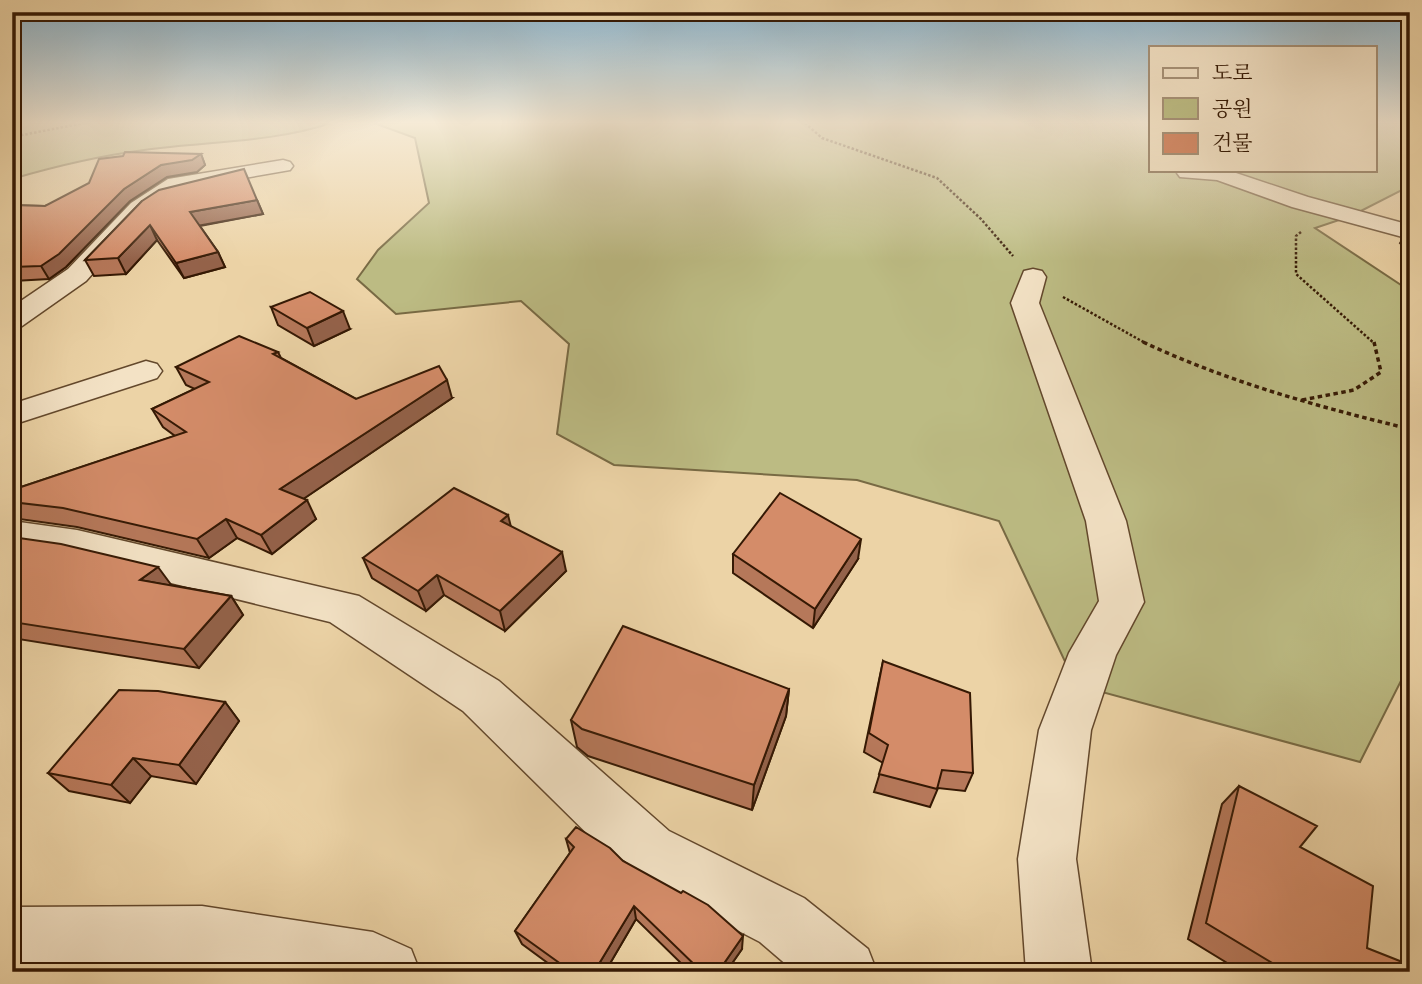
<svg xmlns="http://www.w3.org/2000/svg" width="1422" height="984" viewBox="0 0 1422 984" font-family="'IM FELL Double Pica','Noto Serif KR',serif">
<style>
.green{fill:#bcbb83;stroke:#786a44;stroke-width:2}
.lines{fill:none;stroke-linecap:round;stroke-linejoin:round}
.minor-casing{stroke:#63482c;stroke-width:3}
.path-far1{stroke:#351904;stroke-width:2.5;stroke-dasharray:2.5 2;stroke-linecap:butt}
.path{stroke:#351904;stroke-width:3.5;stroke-dasharray:4.5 3.5;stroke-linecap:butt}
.minor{fill:#f3e2c5;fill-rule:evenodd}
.wall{fill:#b6785a;stroke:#351904;stroke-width:2}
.shaded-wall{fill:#94624a;stroke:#351904;stroke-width:2}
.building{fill:#d48c69;stroke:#351904;stroke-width:2}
</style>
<rect width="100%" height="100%" fill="#ecd3a6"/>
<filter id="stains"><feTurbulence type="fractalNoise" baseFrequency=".00286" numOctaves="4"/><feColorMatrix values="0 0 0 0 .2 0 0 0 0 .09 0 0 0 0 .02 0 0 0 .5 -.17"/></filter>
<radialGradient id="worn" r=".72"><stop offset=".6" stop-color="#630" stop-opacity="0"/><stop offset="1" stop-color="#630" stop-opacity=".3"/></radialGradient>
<path class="green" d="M12,123h319c-59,20 -125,18 -187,27 -45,6 -88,16 -132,29z
M374,123h777v47h224v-47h35v63l-59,30 -36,12 95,63v372l-50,99 -284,-77 -77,-164 -142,-41 -243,-15 -57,-31 12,-90 -48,-43 -125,13 -39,-35 21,-29 51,-47 -14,-65z"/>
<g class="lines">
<g class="minor-casing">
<path id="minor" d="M283,160l7,2 3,4 -3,4 -108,19 -35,24 -61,68 -64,45 -10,3v-22l56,-38 63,-66 37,-24z
M1179,170h48l81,27 102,28v14l-118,-32 -75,-27 -37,-3 -3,-4z
M1033,269l9,2 4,6 -7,26 87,218 18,81 -28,53 -25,75 -15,129 16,113h-66l-8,-113 21,-129 30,-77 30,-52 -13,-80 -75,-218 13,-32z
M146,361l11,3 5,7 -5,7 -145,47v-21z
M12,521l65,9 282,66 140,85 170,150 135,67 64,51 9,23h-82l-35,-30 -133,-69 -164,-162 -133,-89 -253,-62 -65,-9z
M202,906l171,26 38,17 9,23 -408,-1v-64z"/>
</g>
<path class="path-far1" d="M805,123l17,15 115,40 44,41 32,37
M12,137l72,-14
M1301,232l-5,4v38l79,70
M1063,297l84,47"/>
<path class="path" d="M1143,342c85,40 176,65 267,87
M1302,400l52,-10 27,-18 -7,-30"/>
<use href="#minor" class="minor"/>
</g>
<path class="wall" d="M201,154l4,11 -8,7 -30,5 -37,24 -64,66 -17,12 -36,2 -1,1v-77l33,1z
M257,200l6,14 -63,12 18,26 7,15 -41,11 -27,-38 -31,34 -32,2 -9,-16 57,-59z
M1410,228v25l-10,-10z
M271,307l79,22 -36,17 -36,-21z
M278,352l3,6 75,41 96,-1 -149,101 13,20 -44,35 -35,-16 -28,20 -132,-31 -65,-9v-28l163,-54 -12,-9 -11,-18 43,-20 -9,-4 -10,-18z
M510,526l56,45 -61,60 -61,-36 -18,16 -54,-33 -9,-20z
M12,537l159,48 60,11 12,19 -44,53 -187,-30z
M733,554l125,5 -45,69 -80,-55z
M883,661l90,112 -8,18 -27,-3 -8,19 -56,-15 9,-29 -19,-11z
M789,689l-3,27 -34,94 -164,-54 -11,-9 -6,-27z
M225,702l14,19 -43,63 -45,-8 -21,27 -61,-12 -21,-18z
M1239,786l61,61 67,101 43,24h-168l-54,-33 34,-135z
M566,839l57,22 119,88 -16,23h-36l-54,-53 -31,53h-45l-38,-28 -7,-13 55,-78z"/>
<path class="shaded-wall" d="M201,154l4,11 -8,7 -30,5 -37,24 -64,66 -17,12 -8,-13 83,-77 37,-24z
M257,200l6,14 -66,12 -7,-14z
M150,225l7,15 -31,34 -8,-16z
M218,252l7,15 -41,11 -8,-15z
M343,311l7,18 -36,17 -7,-18z
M447,380l5,18 -162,110 -10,-19z
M307,500l9,19 -44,35 -11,-19z
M508,515l5,20 -12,-14z
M226,519l11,19 -28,20 -12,-19z
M861,539l-3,20 -45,69 2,-19z
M562,552l4,19 -61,60 -5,-20z
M158,567l14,19 -32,-6z
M437,575l7,20 -18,16 -8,-20z
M231,596l12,19 -44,53 -15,-19z
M789,689l-3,27 -34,94 2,-25z
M225,702l14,19 -43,63 -17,-19z
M133,758l18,18 -21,27 -19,-18z
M634,906l2,13 -31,53h-11z
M743,936l-1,13 -16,23h-8z"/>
<path class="building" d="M125,152l76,2 -9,6 -31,5 -37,24 -65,65 -18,12 -29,1v-62l33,1 44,-23 10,-24 24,-3z
M244,169l13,31 -67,12 28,40 -42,11 -26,-38 -32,33 -33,2 57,-59 17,-11z
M310,292l33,19 -36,17 -36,-21z
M239,336l39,16 -5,2 83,45 83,-33 8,14 -167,109 27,11 -46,35 -35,-16 -29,20 -134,-31 -51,-6v-12l174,-58 -34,-23 57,-27 -33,-15z
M454,488l54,27 -7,6 61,31 -62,59 -63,-36 -19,16 -55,-33z
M780,493l81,46 -46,70 -82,-55z
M12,537l49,7 97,23 -18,13 91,16 -47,53 -172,-27z
M623,626l166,63 -35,96 -172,-56 -11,-9z
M883,661l87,32 3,80 -31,-3 -5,19 -58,-15 9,-29 -19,-12z
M119,690l39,1 67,11 -46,63 -46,-7 -22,27 -63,-12z
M1239,786l78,40 -17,21 73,39 -6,62 43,17v7h-123l-81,-49z
M576,827l34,21 13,13 58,32 2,-2 25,14 35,31 -25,36h-16l-68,-66 -40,66h-22l-57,-41 59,-84 -8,-8z"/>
<linearGradient id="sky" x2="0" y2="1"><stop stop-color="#89b5d1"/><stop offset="0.47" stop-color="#f6ebd7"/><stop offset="1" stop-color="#f6ebd7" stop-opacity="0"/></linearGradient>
<rect width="1422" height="261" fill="url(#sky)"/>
<rect width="1422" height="984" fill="none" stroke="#ecd3a6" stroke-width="42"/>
<rect x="14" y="14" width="1394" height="956" fill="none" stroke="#351904" stroke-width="3.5"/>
<rect x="21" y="21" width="1380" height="942" fill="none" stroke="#351904" stroke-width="2"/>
<rect x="1149" y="46" width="228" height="126" fill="#f3e2c5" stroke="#a79278" stroke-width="2"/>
<rect x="1163" y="68" width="35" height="10" fill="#f3e2c5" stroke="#a79278" stroke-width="2"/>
<text x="1212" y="80" font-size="21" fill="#351904">도로</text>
<rect x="1163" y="98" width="35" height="21" fill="#bcbb83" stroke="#a79278" stroke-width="2"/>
<text x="1212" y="116" font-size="21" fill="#351904">공원</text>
<rect x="1163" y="133" width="35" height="21" fill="#d48c69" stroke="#a79278" stroke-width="2"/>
<text x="1212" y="150" font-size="21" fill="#351904">건물</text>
<rect width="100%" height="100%" filter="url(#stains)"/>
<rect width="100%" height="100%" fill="url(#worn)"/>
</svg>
